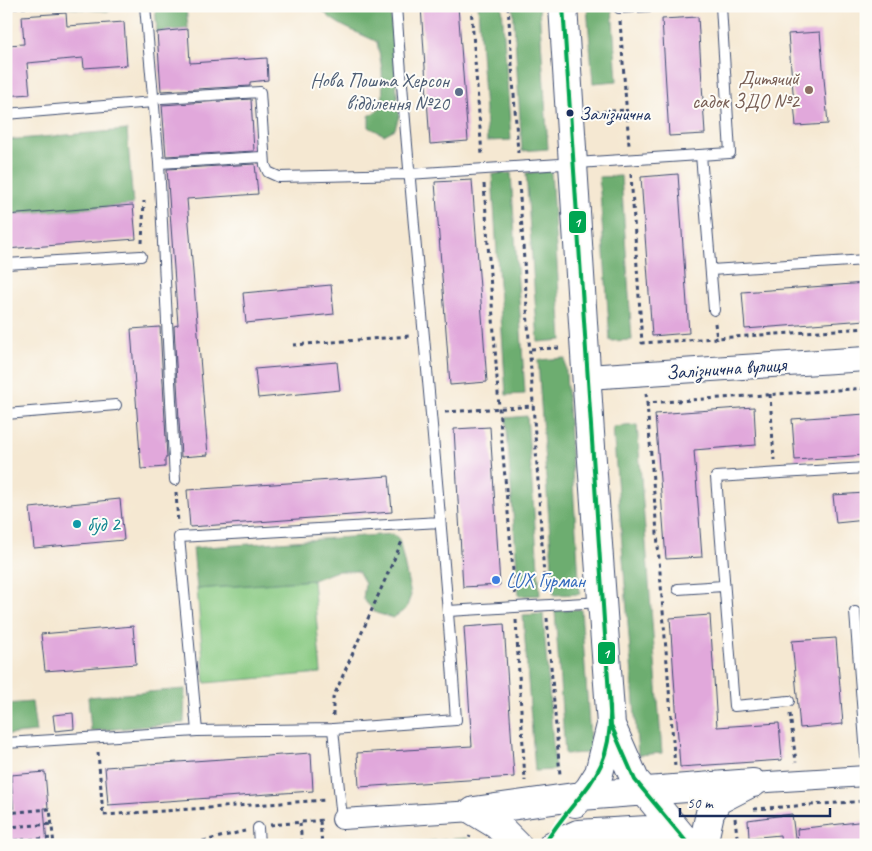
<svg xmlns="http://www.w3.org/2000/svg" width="872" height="851" viewBox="0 0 872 851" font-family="Caveat,sans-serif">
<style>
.green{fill:#87c981;stroke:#517c70}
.forest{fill:#6dad6f;stroke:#446e66}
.building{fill:#e1a8db}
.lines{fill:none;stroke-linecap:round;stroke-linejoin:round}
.service-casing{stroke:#3c4b6f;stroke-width:12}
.minor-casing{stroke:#3c4b6f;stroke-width:22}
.tertiary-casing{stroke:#3c4b6f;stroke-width:26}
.primary-casing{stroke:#3c4b6f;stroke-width:30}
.path{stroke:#3c4b6f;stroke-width:3;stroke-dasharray:4 4;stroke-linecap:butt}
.service{stroke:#fff;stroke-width:10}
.minor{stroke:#fff;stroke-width:20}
.tertiary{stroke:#fff;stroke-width:24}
.primary{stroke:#fff;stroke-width:28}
.bus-1-casing{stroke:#fdfcf7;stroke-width:8}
.bus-1{stroke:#00a651;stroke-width:4}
.education-dot{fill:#8d6e63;stroke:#fdfcf7;stroke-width:2}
.service-dot{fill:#5c6f8a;stroke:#fdfcf7;stroke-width:2}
.bus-dot{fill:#1b2f5e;stroke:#fdfcf7;stroke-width:2}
.culture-dot{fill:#0f9aa8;stroke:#fdfcf7;stroke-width:2}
.shop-dot{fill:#3f7fe0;stroke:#fdfcf7;stroke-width:2}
.labels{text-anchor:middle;stroke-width:4;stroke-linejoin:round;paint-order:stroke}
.bus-label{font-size:19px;fill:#1b2f5e;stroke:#fdfcf7;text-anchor:start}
.education-label{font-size:20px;fill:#785e54;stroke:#fdfcf7;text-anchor:end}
.service-label{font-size:20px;fill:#4e5e75;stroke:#fdfcf7;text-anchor:end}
.street-label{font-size:20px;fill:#1b2f5e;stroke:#fdfcf7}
.culture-label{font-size:20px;fill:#0d838f;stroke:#fdfcf7;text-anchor:start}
.shop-label{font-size:20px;fill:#366cbe;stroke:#fdfcf7;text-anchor:start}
.line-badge{stroke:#fdfcf7;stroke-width:2}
.badge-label{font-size:14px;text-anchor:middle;font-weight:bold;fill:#fff}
</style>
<rect width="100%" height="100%" fill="#fdfcf7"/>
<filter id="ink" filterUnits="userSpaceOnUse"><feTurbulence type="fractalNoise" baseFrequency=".02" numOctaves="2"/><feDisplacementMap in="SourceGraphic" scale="10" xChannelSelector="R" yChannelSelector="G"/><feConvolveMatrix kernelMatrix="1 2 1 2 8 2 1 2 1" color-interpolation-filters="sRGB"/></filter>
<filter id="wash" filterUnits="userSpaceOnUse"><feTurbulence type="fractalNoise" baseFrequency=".0096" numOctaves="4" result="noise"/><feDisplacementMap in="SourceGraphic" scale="20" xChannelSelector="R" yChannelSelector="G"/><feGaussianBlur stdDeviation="1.12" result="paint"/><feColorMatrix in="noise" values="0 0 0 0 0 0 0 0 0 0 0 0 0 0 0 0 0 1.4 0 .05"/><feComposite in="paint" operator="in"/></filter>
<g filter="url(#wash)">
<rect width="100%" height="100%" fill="#f5e8d2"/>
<path class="green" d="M313,580l8,93 -116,10 -8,-94z"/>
<path class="forest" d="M47,6h84l-24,5z
M155,6h31l2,23 -31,3z
M320,6h70l9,110 -4,13 -11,6 -15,-8v-11l14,-10 -1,-37 -5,-27c-16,-9 -48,-18 -57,-36z
M478,6h24l9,134 -24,1z
M513,6h26l9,143 -26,2z
M587,6h25l5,75 -24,2z
M127,130l6,75 -127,10v-75z
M551,171l11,169 -24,2 -12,-169z
M511,173l14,221 -19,1 -14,-221z
M621,176l11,164 -22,1 -11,-164z
M565,358l15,236 -26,1 -16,-235z
M527,416l13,179 -21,1 -13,-178z
M637,425l25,328 -24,2 -25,-328z
M393,534l6,5 12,56 -5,14 -13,9 -17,-5 -13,-14 2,-16 -7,-12h-21l-24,9 -116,9 -4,-41z
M581,609l10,144 -26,1 -10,-143z
M543,614l12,156 -20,1 -12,-156z
M185,689l-1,34 -93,8 -3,-34z
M32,702l4,30 -30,3v-31z
M467,838l7,7h-87z"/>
<g id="blocks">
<path class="building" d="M421,6h37l10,135 -38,3z
M66,13l1,13 57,-4 3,43 -43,3 -1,-10 -56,5 3,31 -24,2v-51l18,-1 -2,-28z
M698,17l7,117 -36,2 -7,-117z
M188,29l2,34 77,-5 1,22 -18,2v4l-89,5 -4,-59z
M820,32l8,92 -32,2 -8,-92z
M251,99l3,52 -88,5 -4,-51z
M255,164l3,30 -71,5 21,256 -27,2 -7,-131 4,-1 -11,-156z
M678,174l11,159 -37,3 -11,-159z
M472,180l15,202 -37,3 -15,-203z
M133,205l3,34 -130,10v-34z
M866,283v37l-121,9 -3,-37z
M331,285l3,29 -88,9 -3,-30z
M160,327l7,131h-2v9l-24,2 -10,-140z
M337,362l3,28 -82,8 -3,-29z
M754,407l2,38 -62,5 8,107 -36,2 -11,-145z
M866,414v41l-71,5 -3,-41z
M490,427l10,158 -37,2 -9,-158z
M389,476l3,36 -202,15 -3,-37z
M866,493v27l-30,3 -3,-28z
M120,499l4,41 -90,8 -4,-40z
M710,615l7,112 62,-4 3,37 -102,7 -10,-149z
M504,624l10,153 -155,10 -2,-34 115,-7 -8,-119z
M133,626l3,38 -91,7 -4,-37z
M836,638l7,86 -43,4 -8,-87z
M73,713l1,16 -19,2 -2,-16z
M311,753l2,38 -205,14 -3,-38z
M45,772l3,36h-4l3,37h-41v-31h8l-3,-39z
M792,814l4,31h-15l-1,-10 -31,3 -1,-18z
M866,821v24h-68l-1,-16z"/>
</g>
</g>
<g filter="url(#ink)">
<use href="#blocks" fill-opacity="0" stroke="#3c4b6f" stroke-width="1"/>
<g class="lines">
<g class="service-casing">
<path id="service" d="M145,6l14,157 16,317
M619,8l32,-2
M161,98l99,-6 5,73 3,7 11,5 129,-3 322,-21 -9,-147
M6,114l147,-12
M701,155l13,155
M159,163l104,-6
M6,264l135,-8
M711,270l155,-10
M6,414l110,-9
M678,589l45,-3
M448,611l154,-9
M855,612l11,143
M789,701l-55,5 -18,-229 150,-9
M333,729l9,90
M197,731l-18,-194 261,-15
M6,743l191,-12 136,-2 123,-9c-16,-238 -43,-476 -60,-714
M258,828l1,17"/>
</g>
<g class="minor-casing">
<path id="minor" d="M753,783l113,-7
M342,819l132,-8"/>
</g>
<g class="tertiary-casing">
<path id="tertiary" d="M587,377l279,-18"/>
</g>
<g class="primary-casing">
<path id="primary" d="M563,6l27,427 21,292 24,55 54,65
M575,803l14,-14 10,-16 12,-48
M474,811l107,-15 172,-13
M474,811l23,14 20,20
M553,845l25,-11 70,-4 27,7 12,7
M703,845l7,-32 8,-13 29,-15"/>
</g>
<path class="path" d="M471,6l11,149
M508,6l10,147
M6,9l33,-3
M620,21l9,124
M595,112l32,-2
M631,174l11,169 224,-15
M519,182l26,410
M484,184l15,224 16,186
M142,243l2,-42
M715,323l2,17
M293,345l117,-9
M531,349l30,-1
M646,393l1,10 219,-15
M770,394l4,66
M647,403l28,364
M445,412l89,-6
M176,492l2,32
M547,618l13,157
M516,620l9,161
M790,714l6,48
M333,716v-18l70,-159
M98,752l5,63 223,-15
M754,809l112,-8
M6,813l44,-4 4,36
M735,818l3,27
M320,821l2,24
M300,823l2,22
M270,825l54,-5
M6,827l46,-3
M6,841l47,-3
M187,845l58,-14
M466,845l4,-9"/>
<use href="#service" class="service"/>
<use href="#minor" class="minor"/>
<use href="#tertiary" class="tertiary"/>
<use href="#primary" class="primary"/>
<g class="bus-1-casing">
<path id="bus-1" d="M563,6l48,719 24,55 54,65
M544,845c34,-57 69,-63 66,-140"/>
</g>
<use href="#bus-1" class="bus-1"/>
</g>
</g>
<circle class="education-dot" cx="809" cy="90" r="5"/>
<circle class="service-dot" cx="459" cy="92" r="5"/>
<circle class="bus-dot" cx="570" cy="113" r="4.5"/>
<circle class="culture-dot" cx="77" cy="524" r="5"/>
<circle class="shop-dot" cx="496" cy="580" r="5"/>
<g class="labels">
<g class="bus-label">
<text x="579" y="120">Залізнична</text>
</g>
<g class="education-label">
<text x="799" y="85">Дитячий<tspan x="799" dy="23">садок ЗДО №2</tspan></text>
</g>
<g class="service-label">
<text x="449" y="87">Нова Пошта Херсон<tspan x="449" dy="23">відділення №20</tspan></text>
</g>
<g class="street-label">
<text transform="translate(726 368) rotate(-4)" y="7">Залізнична вулиця</text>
</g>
<g class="culture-label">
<text x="87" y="531">буд 2</text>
</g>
<g class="shop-label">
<text x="506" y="587">LUX Гурман</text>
</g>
</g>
<g class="line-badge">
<rect x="568" y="210" width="19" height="24" rx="5" fill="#00a651"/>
<rect x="597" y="641" width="19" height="24" rx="5" fill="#00a651"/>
</g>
<g class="badge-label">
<text x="577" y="227">1</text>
<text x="606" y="658">1</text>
</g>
<rect width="872" height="851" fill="none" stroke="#fdfcf7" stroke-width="25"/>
<path d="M680 808v8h150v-8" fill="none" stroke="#1b2f5e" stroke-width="2.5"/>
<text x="687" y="808" font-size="15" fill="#1b2f5e" stroke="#fdfcf7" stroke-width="4" paint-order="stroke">50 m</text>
</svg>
